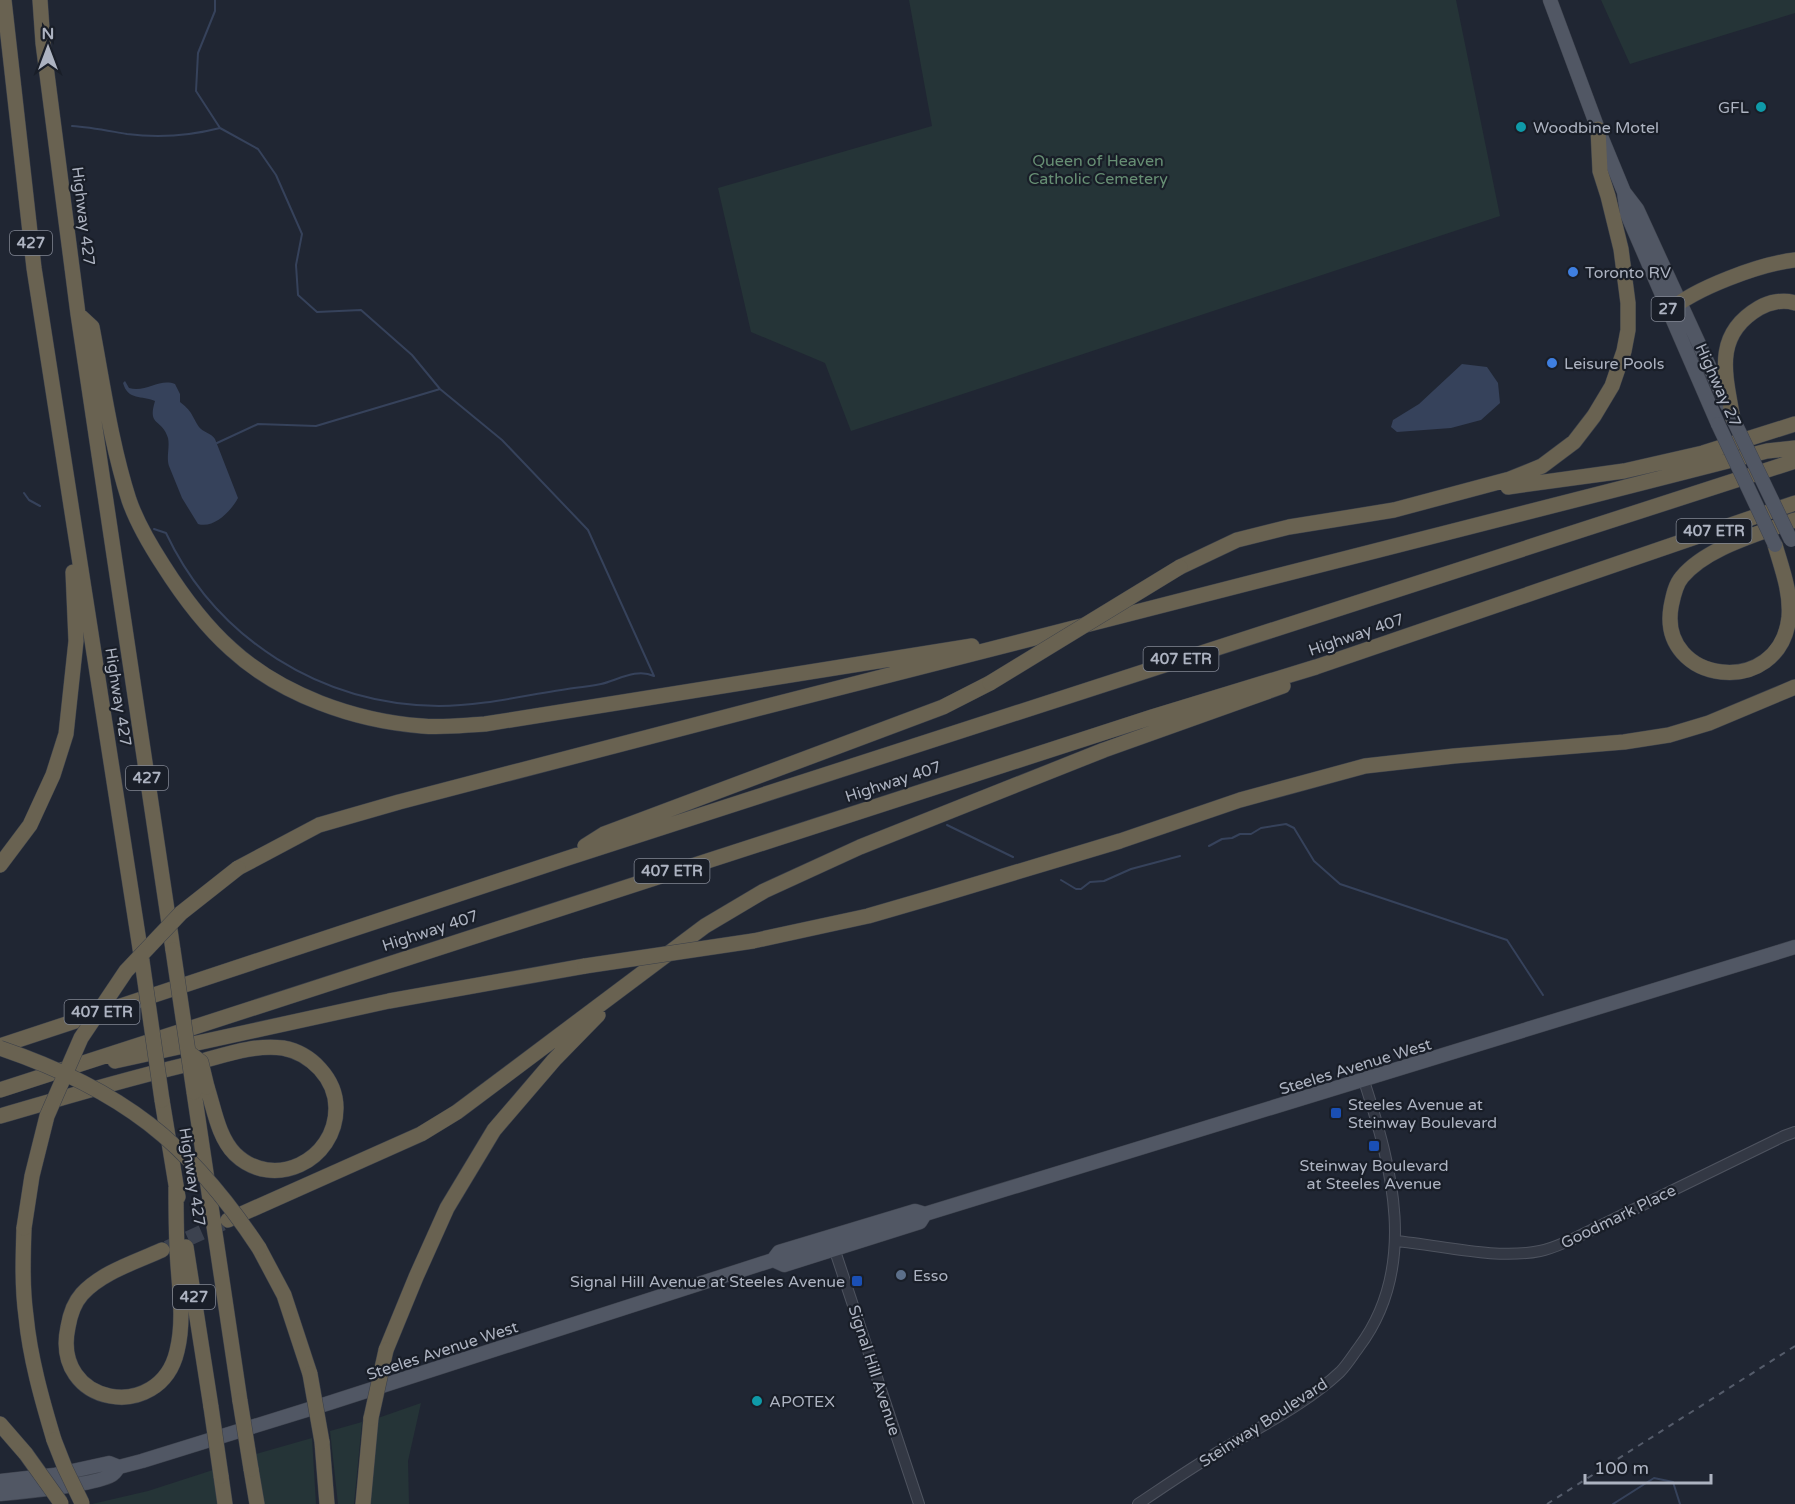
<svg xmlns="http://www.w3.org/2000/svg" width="1795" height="1504" viewBox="0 0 1795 1504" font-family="'Varela Round',sans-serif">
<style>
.green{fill:#253437}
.water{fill:#36425b}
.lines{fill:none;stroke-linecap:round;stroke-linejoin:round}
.stream{stroke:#36425b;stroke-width:2}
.highway-tunnel{stroke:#3c424f;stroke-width:15;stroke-dasharray:15 8;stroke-linecap:butt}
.minor-casing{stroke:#4e535f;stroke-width:12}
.major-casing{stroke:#3d424d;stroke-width:15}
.highway-casing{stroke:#3b404b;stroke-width:16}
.minor{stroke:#333844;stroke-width:10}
.major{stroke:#515764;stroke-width:14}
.highway{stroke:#696251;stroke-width:15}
.rail{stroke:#555c6b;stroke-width:2;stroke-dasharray:6 6;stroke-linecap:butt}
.major-bridge-casing{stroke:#3d424d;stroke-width:15;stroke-linecap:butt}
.highway-bridge-casing{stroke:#3b404b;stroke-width:16;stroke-linecap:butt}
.major-bridge{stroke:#515764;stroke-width:14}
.highway-bridge{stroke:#696251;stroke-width:15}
.culture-dot{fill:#0f9aa8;stroke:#191e28;stroke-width:2}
.shop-dot{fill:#3f7fe0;stroke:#191e28;stroke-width:2}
.transit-dot{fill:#1a4fb4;stroke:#191e28;stroke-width:2}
.service-dot{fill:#5c6f8a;stroke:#191e28;stroke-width:2}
.labels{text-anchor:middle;stroke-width:4.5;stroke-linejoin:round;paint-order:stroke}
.shield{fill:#191e28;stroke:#818693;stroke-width:1.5}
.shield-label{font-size:15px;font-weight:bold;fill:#adb3c1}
.poi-label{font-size:16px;fill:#adb3c1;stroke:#191e28;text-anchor:start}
.park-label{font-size:16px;fill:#678f74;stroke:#191e28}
.street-label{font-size:16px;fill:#adb3c1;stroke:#191e28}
</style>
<rect width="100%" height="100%" fill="#202633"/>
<path class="green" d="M909,0h547l44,216 -649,215 -26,-68 -74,-31 -33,-144 214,-62z
M1601,0h194v13l-165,51z
M421,1403l-13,58 1,43h-39l8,-86z
M362,1422l-8,82h-16l-8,-73z
M312,1438l4,66h-53l-7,-50z
M213,1470l5,34h-126l56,-13z"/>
<path class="water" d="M1462,364l25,3 11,16 2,20 -19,17 -30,8 -54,4 -6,-5 2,-7 26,-16z
M125,381l4,7c17,5 30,-10 46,-4l5,10v8c12,9 12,14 19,25 4,5 12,6 16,12l23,59c-7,13 -24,31 -40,26l-16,-26 -13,-32c-3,-9 1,-19 -1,-28 -6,-20 -21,-11 -13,-37 -13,-6 -27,0 -32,-18z"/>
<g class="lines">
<path class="stream" d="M215,0v11l-17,42 -2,38 24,37 38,21 18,26 26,59 -6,31 2,30 19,17 44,-2 51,45 28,34 62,51 86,90 66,146
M72,126c18,1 37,5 55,8 31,4 62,2 93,-6
M217,443l41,-19 58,2 124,-37
M24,493l5,7 11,6
M154,529l12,4c50,106 155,172 273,173 45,0 91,-12 135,-18 9,-1 18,-2 27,-4 17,-4 35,-16 53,-8
M947,825l66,32
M1209,846l13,-7 10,-1 8,-4h11l10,-6 25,-4 8,4 20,33 26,23 167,56 36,55
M1061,880l15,9h5l9,-7 14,-1 27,-12 49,-13
M1613,1504l41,-26 19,4 7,22"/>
<path class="highway-tunnel" d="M167,1248l58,-26"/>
<g class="minor-casing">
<path id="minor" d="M1395,1241c46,4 100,19 145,10 11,-2 21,-7 31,-11l213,-104 11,-4
M832,1242l87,262
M1138,1504c30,-20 60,-41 92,-59 37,-22 78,-43 110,-73 7,-7 13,-17 19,-25 60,-80 33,-180 5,-266"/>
</g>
<g class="major-casing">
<path id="major" d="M1550,0l48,129 26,63 3,22 91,210
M1624,192l13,17 90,196
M773,1260l11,5 136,-43 5,-8
M0,1481l54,-6 55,-12 10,4 23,-6 187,-58 444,-143 6,-8 136,-41 10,3 870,-267
M0,1494c21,-2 99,-9 113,-20 3,-2 4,-5 6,-7"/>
</g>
<g class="highway-casing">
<path id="highway" d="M4,0l30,268 108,693
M40,0l3,43 35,271 95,636
M1669,311c26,-23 91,-47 126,-51
M78,314l14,13c11,58 19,117 37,173 8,23 21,45 34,65 19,30 41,60 68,84 50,46 124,72 191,77 21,2 43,-1 63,-2l487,-78
M1733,419c-8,-45 -20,-84 26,-111 10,-6 25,-9 36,-5
M1508,487l116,-16 79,-18 92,-29
M1775,545c7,24 16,47 14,72 -9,83 -131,67 -118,-10 2,-10 4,-22 11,-30 25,-30 77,-43 113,-57
M1180,567l57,-27 52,-13 105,-17 116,-31 32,-13 32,-24 20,-26 18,-30 12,-35 4,-21v-27l-7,-54 -13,-53 -8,-25 -2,-42
M585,846l19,-12 339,-127 47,-24
M0,865l30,-40 23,-50 13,-41 10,-93 -3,-69
M238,868l81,-43 80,-23 361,-94 1007,-257 28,-3
M753,941l115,-25 69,-20 183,-55 120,-41 125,-34 89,-10 170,-14 45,-7 40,-12 86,-36
M0,1046l568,-188 1227,-397
M115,1061l274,-60 196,-35
M0,1090l1152,-373 164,-50 479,-164
M194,1092l46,309
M162,1100l16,97
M0,1116c66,-19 131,-39 198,-54 27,-7 57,-18 85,-14 28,5 53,31 53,60 0,53 -63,83 -101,46 -17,-17 -21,-46 -28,-67
M228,1220l193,-86 36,-22 248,-186 59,-35 96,-44 244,-97 179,-64
M24,1228c-1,29 -2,59 2,88 4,42 16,84 28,124
M186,1247l25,160
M259,1248l25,47 26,79
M162,1250c-26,12 -60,22 -80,44 -8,9 -12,21 -14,33 -17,79 92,97 109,24 7,-28 3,-58 1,-86 -2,-26 -2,-52 -2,-78
M386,1350l30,-73 31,-69 47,-78 60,-70 44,-45
M0,1424l26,30
M322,1442l5,62
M251,1469l6,35
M221,1476l4,28
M363,1504l8,-86"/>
</g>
<use href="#minor" class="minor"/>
<use href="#major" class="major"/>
<use href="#highway" class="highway"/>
<path class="rail" d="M1547,1504l248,-158"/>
<g class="major-bridge-casing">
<path id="major-bridge" d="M1733,419l58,121
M1718,424l57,121"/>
</g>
<g class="highway-bridge-casing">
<path id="highway-bridge" d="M990,683l190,-116
M173,950l21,142
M142,961l20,139
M585,966l168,-25
M0,1048c121,41 189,94 259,200
M188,1052l13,10 6,25
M24,1228l8,-52 15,-60 34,-78 45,-67 55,-58 57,-45
M310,1374l12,68
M240,1401l11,68
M211,1407l10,69
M371,1418l15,-68
M54,1440l11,28 17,35
M26,1454l35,49"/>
</g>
<use href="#major-bridge" class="major-bridge"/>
<use href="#highway-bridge" class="highway-bridge"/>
</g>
<g class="culture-dot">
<circle cx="1761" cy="107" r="6"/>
<circle cx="1521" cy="127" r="6"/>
<circle cx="757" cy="1401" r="6"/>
</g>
<g class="shop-dot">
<circle cx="1573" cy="272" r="6"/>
<circle cx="1552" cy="363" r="6"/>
</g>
<g class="transit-dot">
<rect x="1330" y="1107" width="12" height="12" rx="3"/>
<rect x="1368" y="1140" width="12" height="12" rx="3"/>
<rect x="851" y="1275" width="12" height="12" rx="3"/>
</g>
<circle class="service-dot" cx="901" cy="1275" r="6"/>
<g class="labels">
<g class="shield">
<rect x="10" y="231" width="42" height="24" rx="4.5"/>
<rect x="1651.5" y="297" width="33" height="24" rx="4.5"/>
<rect x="1676.5" y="519" width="75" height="24" rx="4.5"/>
<rect x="1143.5" y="647" width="75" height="24" rx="4.5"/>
<rect x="126" y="766" width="42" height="24" rx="4.5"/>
<rect x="634.5" y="859" width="75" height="24" rx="4.5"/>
<rect x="64.5" y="1000" width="75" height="24" rx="4.5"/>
<rect x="173" y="1285" width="42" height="24" rx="4.5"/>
</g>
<g class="shield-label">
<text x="31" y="248">427</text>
<text x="1668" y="314">27</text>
<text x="1714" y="536">407 ETR</text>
<text x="1181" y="664">407 ETR</text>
<text x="147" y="783">427</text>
<text x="672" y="876">407 ETR</text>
<text x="102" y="1017">407 ETR</text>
<text x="194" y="1302">427</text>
</g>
<g class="poi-label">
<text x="1749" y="113" text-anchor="end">GFL</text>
<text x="1533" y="133">Woodbine Motel</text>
<text x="1585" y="278">Toronto RV</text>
<text x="1564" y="369">Leisure Pools</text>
<text x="1348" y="1110">Steeles Avenue at<tspan x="1348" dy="18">Steinway Boulevard</tspan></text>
<text x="1374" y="1171" text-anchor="middle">Steinway Boulevard<tspan x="1374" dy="18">at Steeles Avenue</tspan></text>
<text x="913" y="1281">Esso</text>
<text x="845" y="1287" text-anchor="end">Signal Hill Avenue at Steeles Avenue</text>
<text x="769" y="1407">APOTEX</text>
</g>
<g class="park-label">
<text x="1098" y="166">Queen of Heaven<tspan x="1098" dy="18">Catholic Cemetery</tspan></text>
</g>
<g class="street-label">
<text transform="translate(84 216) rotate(83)" y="6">Highway 427</text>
<text transform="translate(1719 385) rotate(66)" y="6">Highway 27</text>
<text transform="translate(1356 634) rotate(-19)" y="6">Highway 407</text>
<text transform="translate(119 697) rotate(81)" y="6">Highway 427</text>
<text transform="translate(893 781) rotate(-18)" y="6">Highway 407</text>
<text transform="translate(430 930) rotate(-18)" y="6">Highway 407</text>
<text transform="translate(1355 1066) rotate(-17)" y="6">Steeles Avenue West</text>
<text transform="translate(193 1177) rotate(81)" y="6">Highway 427</text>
<text transform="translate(1618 1216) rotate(-26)" y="6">Goodmark Place</text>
<text transform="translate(442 1350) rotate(-18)" y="6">Steeles Avenue West</text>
<text transform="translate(875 1370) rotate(72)" y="6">Signal Hill Avenue</text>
<text transform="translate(1263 1422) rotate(-33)" y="6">Steinway Boulevard</text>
</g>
</g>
<g transform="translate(48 48)" stroke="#191e28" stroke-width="4.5" paint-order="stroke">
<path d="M0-4.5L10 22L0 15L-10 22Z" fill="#adb3c1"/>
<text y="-9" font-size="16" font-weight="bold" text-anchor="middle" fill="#adb3c1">N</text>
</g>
<path d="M1585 1474v9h126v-9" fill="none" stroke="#adb3c1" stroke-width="3"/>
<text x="1594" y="1474" font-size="18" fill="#adb3c1" stroke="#191e28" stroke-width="4.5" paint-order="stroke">100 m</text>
</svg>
